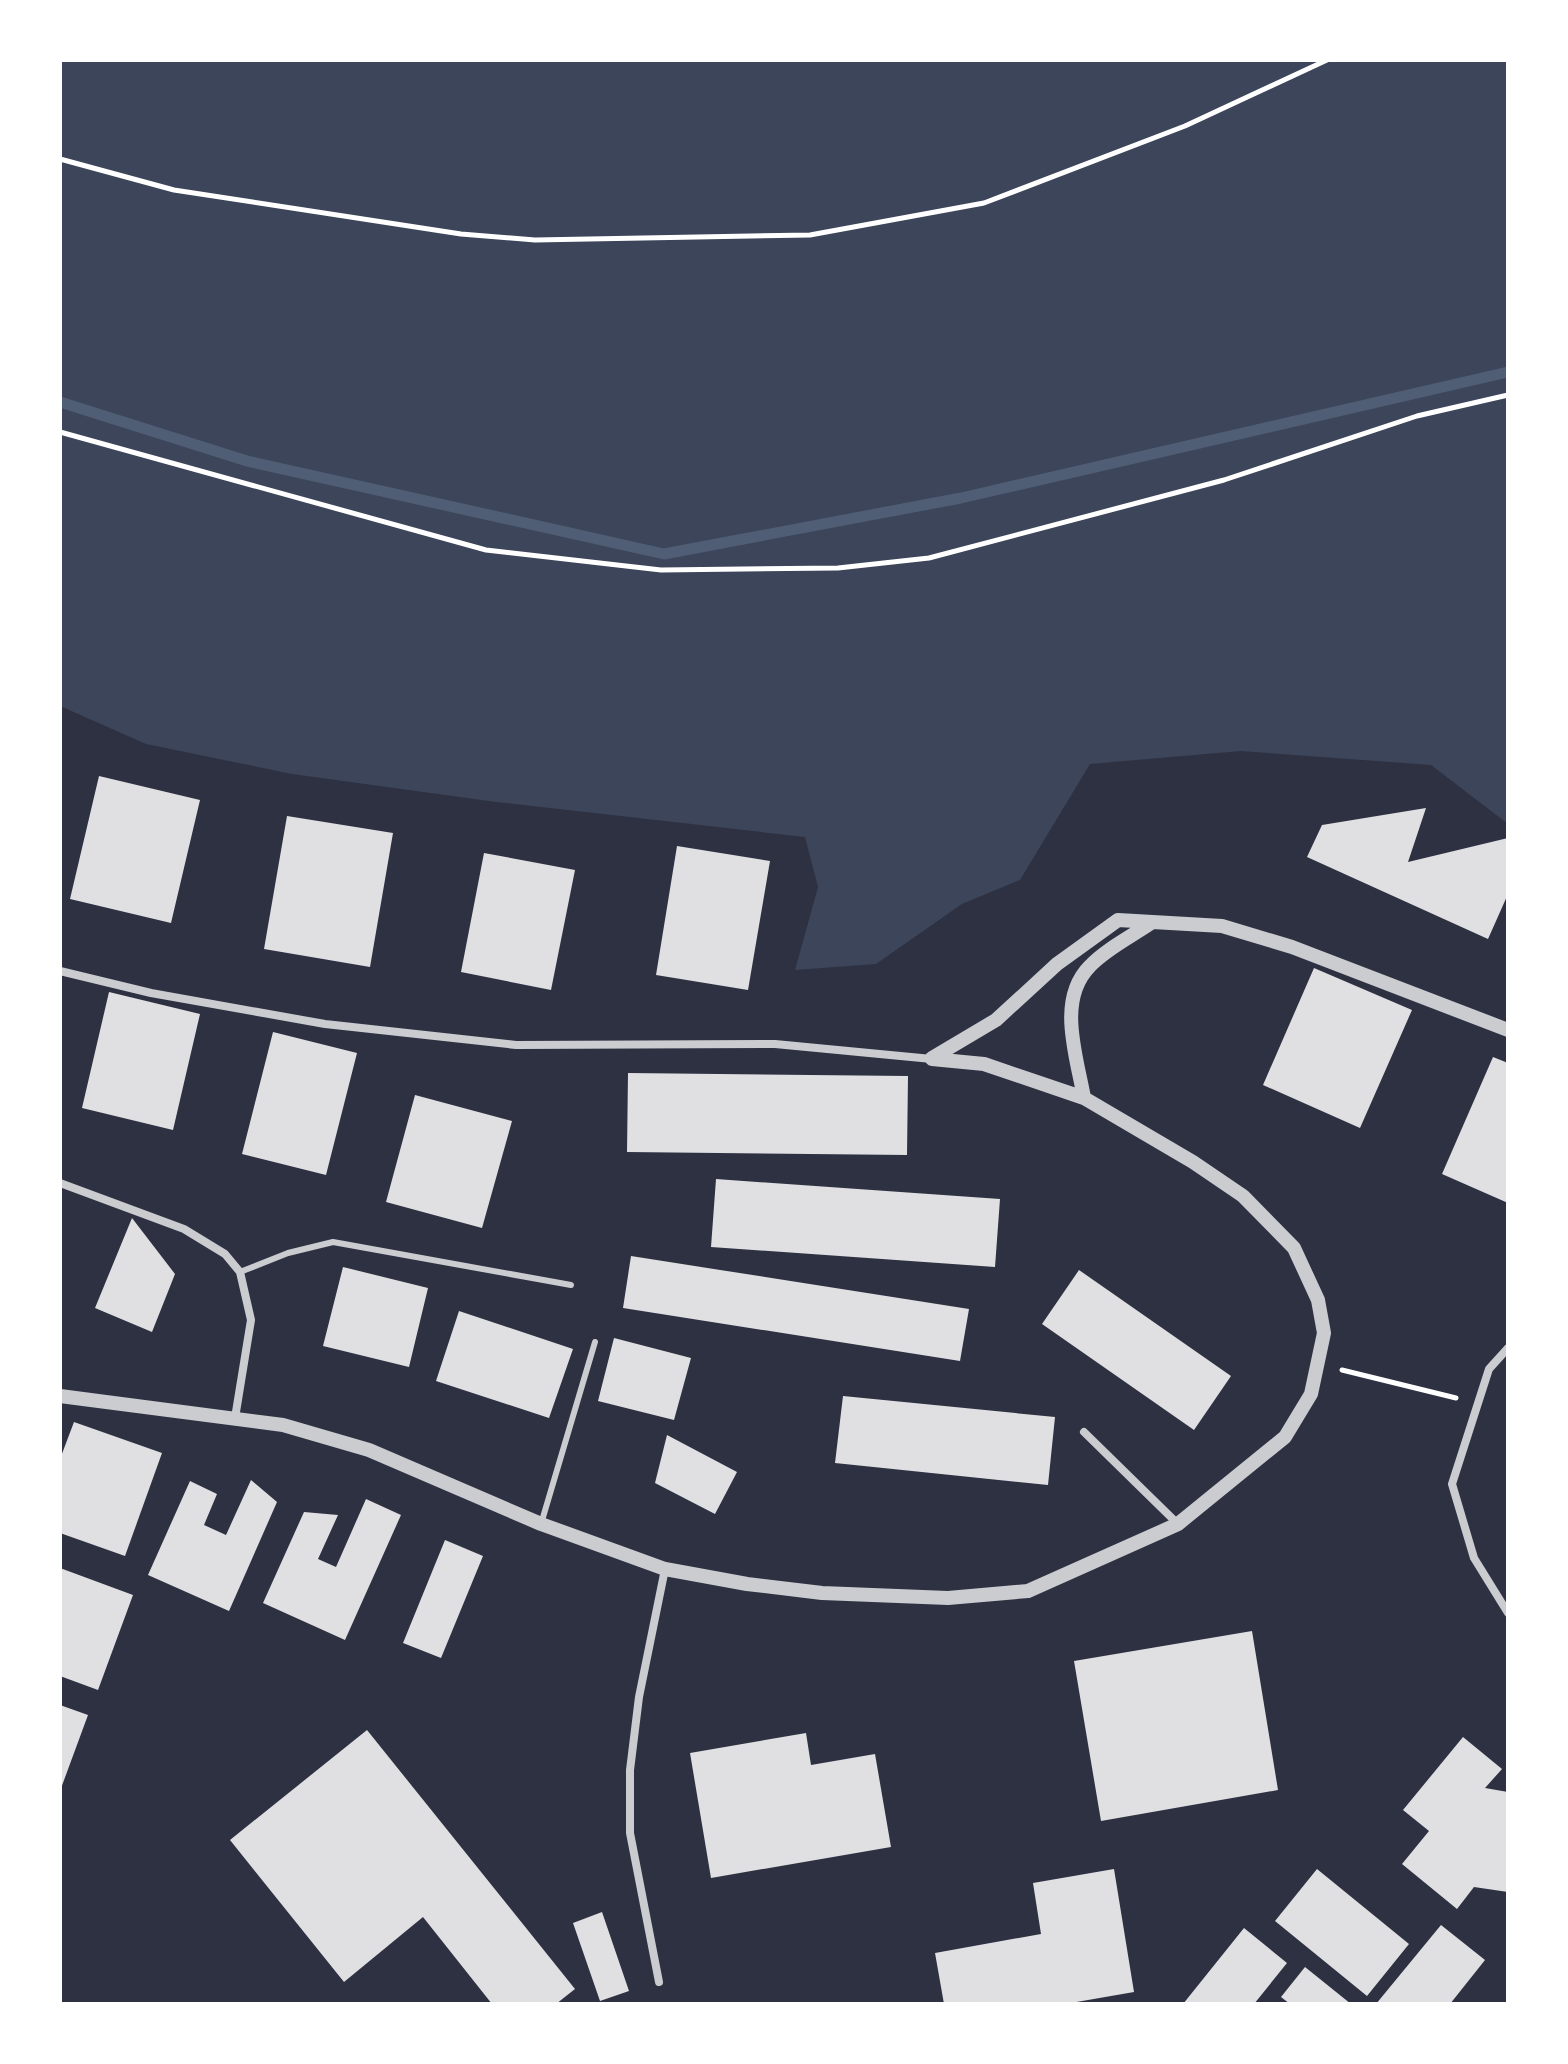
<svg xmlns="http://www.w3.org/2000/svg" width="1568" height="2064" viewBox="0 0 1568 2064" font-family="Quicksand,sans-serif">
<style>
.green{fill:#3c4559}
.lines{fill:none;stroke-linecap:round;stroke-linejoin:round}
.stream{stroke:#4f5d75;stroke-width:11}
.building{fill:#e0e0e3}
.path{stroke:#fff;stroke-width:5}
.service{stroke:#caccd0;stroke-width:6}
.minor{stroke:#caccd0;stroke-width:8}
.tertiary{stroke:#caccd0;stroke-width:14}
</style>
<rect width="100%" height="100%" fill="#2d3142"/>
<path class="green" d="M60,60h1448v764l-77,-59 -190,-14 -151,13 -70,116 -58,24 -86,60 -81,6 23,-83 -13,-50 -309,-35 -204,-28 -146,-30 -86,-38z"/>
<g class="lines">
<path class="stream" d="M60,402l187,59 417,93 297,-56 547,-126"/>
</g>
<path class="building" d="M99,776l101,24 -29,123 -101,-24z
M1426,808l-18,54 100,-24v56l-20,45 -181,-82 15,-32z
M287,816l106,17 -23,134 -106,-18z
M677,846l93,15 -22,129 -92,-15z
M484,853l91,17 -24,120 -90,-18z
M1314,968l98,42 -52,118 -97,-43z
M109,992l91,22 -27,116 -91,-22z
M273,1032l84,21 -31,122 -84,-21z
M1493,1057l15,6v140l-66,-29z
M628,1073l280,3 -1,79 -280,-3z
M415,1095l97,26 -30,107 -96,-26z
M716,1179l284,20 -5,68 -284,-20z
M132,1218l43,56 -23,58 -57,-24z
M631,1256l338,53 -9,52 -337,-53z
M343,1267l85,21 -19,79 -86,-21z
M1079,1270l152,106 -37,54 -152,-106z
M459,1311l114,38 -24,69 -113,-37z
M614,1338l77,20 -17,62 -76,-19z
M843,1396l212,21 -7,68 -213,-22z
M74,1422l88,31 -37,103 -65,-23v-74z
M667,1435l70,37 -22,42 -60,-31z
M251,1480l26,22 -48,109 -81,-36 42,-94 27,13 -13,31 22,10z
M366,1499l35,16 -56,125 -82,-37 41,-91 34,3 -20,44 18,8z
M445,1540l38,16 -42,102 -38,-15z
M60,1568l73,27 -35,95 -38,-14z
M1252,1631l26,159 -177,31 -27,-160z
M60,1705l28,10 -28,76z
M367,1730l208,259 -19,15h-64l-69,-87 -79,65 -114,-142z
M806,1733l5,32 64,-11 16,93 -180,31 -21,-125z
M1463,1737l39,32 -17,19 23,4v100l-34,-5 -17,22 -55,-45 27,-33 -26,-21z
M1114,1869l20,123 -69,12h-121l-9,-51 106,-19 -8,-51z
M1317,1869l92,75 -42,52 -92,-75z
M602,1912l27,79 -29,10 -27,-78z
M1441,1925l44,35 -35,44h-74z
M1244,1928l43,35 -33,41h-71z
M1305,1967l46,37h-61l-9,-7z"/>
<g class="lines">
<path class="path" d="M60,159l114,31 287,44 74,6 275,-5 174,-32 201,-77 142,-66
M60,432l426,118 175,20 177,-2 91,-10 295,-78 193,-64 91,-21
M1342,1370l114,28"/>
<path class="service" d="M240,1272l48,-19 45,-11 238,43
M541,1524l54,-182"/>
<path class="minor" d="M60,971l91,22 174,31 191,21 259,-1 157,15
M60,1183l124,46 41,25 15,18 11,48 -16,98
M1508,1348l-19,21 -37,115 22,74 34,55
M1084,1432l94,92
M659,1982l-29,-149v-63l9,-73 26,-128"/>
<path class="tertiary" d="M932,1058l64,-38 61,-56 61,-44 104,6 70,21 216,83
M1084,1098c-7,-41 -28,-98 6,-132 16,-17 42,-30 61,-43
M60,1396l223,29 86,25 172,74 124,45 82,15 75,9 126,5 80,-7 150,-67 107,-87 26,-43 13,-61 -6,-33 -24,-52 -51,-52 -50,-34 -109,-64 -100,-34 -52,-5"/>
</g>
<rect width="1568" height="2064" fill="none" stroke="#ffffff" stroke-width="124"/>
</svg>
